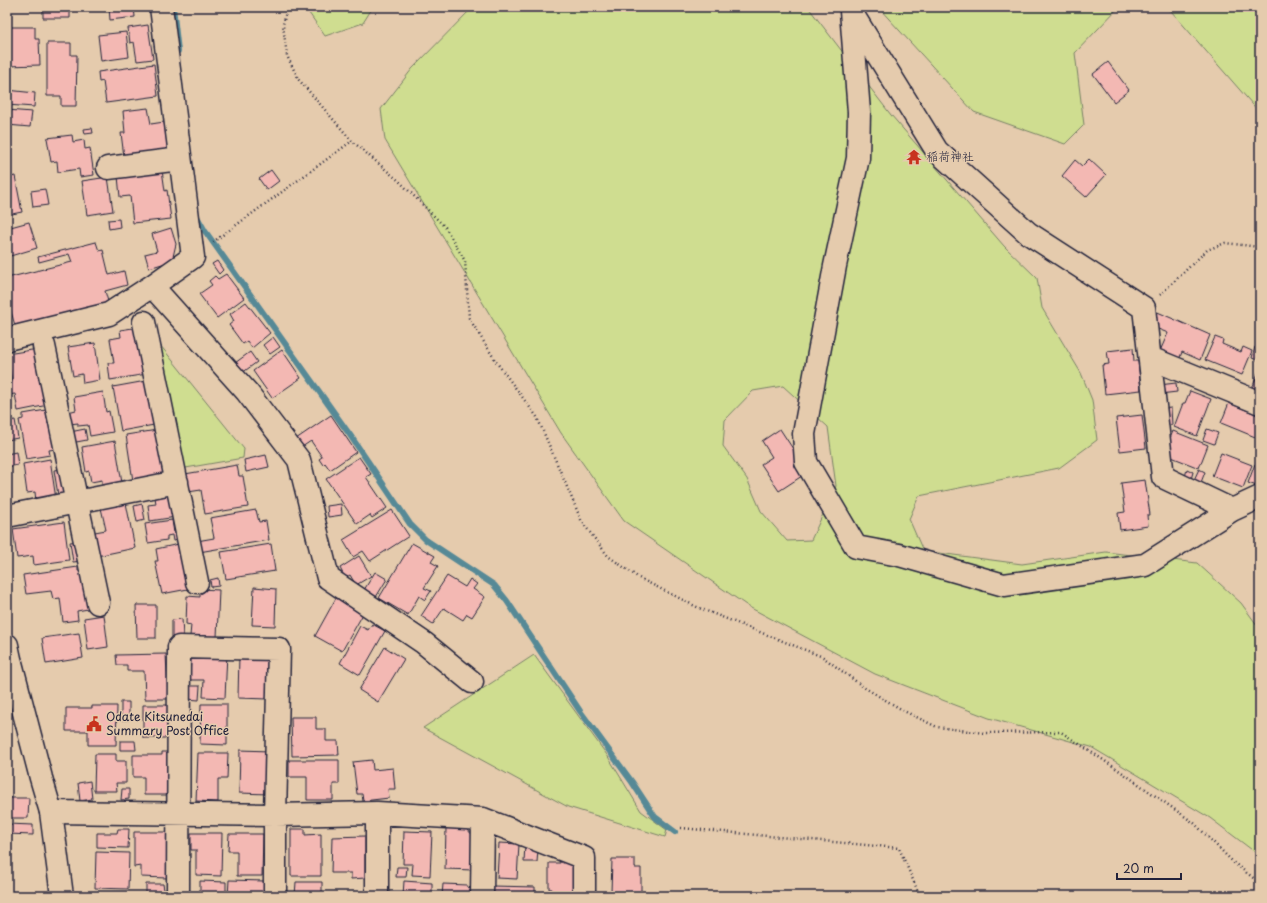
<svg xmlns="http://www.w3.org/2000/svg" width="1267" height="903" viewBox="0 0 1267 903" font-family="'Playpen Sans','Klee One',sans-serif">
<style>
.green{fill:#cfdd90;stroke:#788066;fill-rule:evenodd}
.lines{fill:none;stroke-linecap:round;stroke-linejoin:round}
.stream{stroke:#578996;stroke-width:6}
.building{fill:#f3b8b3;stroke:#22223b}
.street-casing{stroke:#22223b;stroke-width:25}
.secondary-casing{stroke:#22223b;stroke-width:25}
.path{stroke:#22223b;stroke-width:2.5;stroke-dasharray:1 3;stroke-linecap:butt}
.street{stroke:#e5cbad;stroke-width:22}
.secondary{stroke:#e5cbad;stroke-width:22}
.labels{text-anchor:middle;stroke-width:3;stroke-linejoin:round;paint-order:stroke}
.poi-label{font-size:12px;fill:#22223b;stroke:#e5cbad;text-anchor:start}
</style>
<rect width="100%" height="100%" fill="#e5cbad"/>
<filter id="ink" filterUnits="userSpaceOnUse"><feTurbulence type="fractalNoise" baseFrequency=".025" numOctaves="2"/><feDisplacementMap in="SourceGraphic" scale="8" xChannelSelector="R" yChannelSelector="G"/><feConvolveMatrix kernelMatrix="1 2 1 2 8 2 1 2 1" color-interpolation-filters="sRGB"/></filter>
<g filter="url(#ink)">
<path class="green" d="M309,7h64l-10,16 -38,13 -16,-23z
M473,7h335l83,108 113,131 33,32 5,30 39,65 11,27 5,40 -38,28 -140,28 -10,23 14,32 99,13 84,-12 91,11 44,40 19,26v227l-50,-38 -119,-71 -102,-29 -114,-44 -126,-67 -125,-86 -63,-88 -176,-293 -4,-31 31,-40zM783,386l45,41 8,59 -25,54 -24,1 -26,-30 -14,-32 -24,-33 2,-26 28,-29z
M878,7h241l-44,46 9,72 -19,19 -91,-32z
M1165,7h95v106l-89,-102z
M152,335l92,114 -1,9 -63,11z
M534,655l73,100 34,56 26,19 -2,7 -97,-30 -145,-79z"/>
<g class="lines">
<path class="stream" d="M173,7l5,44
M196,215l9,16 145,204 60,89 16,16 68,45 13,16 73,110 52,71 23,35 20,15"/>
</g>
<path class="building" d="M43,7h27v11h-27z
M109,7h25l1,10 -25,3z
M148,25l5,34 -16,2 -3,-19 -4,1 -2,-15z
M7,27h28v12h4l1,26 -33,1z
M126,32l3,25 -28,4 -3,-26z
M47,43h24v12h6l-1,51h-15v-10h-14z
M1108,62l21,28 -15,12 -21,-28z
M154,64l4,32 -52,7 -3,-22 -4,1 -1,-10z
M7,90l28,3 -1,14 -27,-2z
M148,108l3,16 13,-2 4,29 -44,6 -3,-24h4l-2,-22z
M7,110l25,2 -2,15 -23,-2z
M92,128l1,5 -8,1 -1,-5z
M72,135l1,7 11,-2 1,9 5,-1 4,27 -14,2 -1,-8 -21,3 -1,-11 -6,1 -4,-24z
M916,151l4,9 -7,3 -4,-9z
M1089,159l17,16 -20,22 -24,-21 13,-16 7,6z
M162,170l3,21 2,-1 4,29 -38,4 -3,-27 -10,1 -2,-21z
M271,170l8,11 -12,9 -8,-11z
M15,176l7,36 -15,3v-37z
M108,177l5,34 -26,4 -5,-34z
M45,189l3,16 -15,2 -2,-16z
M119,219l1,8 -11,2 -1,-9z
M29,222l8,26 -30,9v-29z
M171,228l5,16 -4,17 -23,7 -4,-14 12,-3 -5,-17z
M96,242l3,9 4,-1 6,25 15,-4 3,14 -22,6 4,14 -93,24 -6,-21 -3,1v-31l65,-16 -3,-8 -30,8 -1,-5z
M217,261l6,9 -4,4 -7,-10z
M226,274l18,24 -27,20 -18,-24 13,-9 -3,-4 6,-5 3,3z
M246,302l24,31 -18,15 -5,-7 -4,3 -14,-19 5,-4 -4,-7z
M1153,310l57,25 -10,25 -18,-8 -3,8 -19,-9 8,-18 -15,-6z
M139,327l8,47 -37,6 -2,-17h6l-4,-24 11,-2 -1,-7z
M273,337l7,10 -10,7 -7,-9z
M1215,337l8,3 -1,4 19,8 2,-5 9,4 -10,24 -37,-15z
M95,343l5,37 -17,3 -1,-9 -9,2 -5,-29z
M1255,347l5,2v12l-8,-3z
M1133,348l1,13h4l3,29 -36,4 -3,-29 7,-1 -2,-13z
M38,349l10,56 -30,6 -3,-17 -8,1v-12l5,-1 -5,-28z
M282,350l19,28 -29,20 -19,-27z
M250,352l7,10 -15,11 -7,-10z
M1260,368v23h-9z
M146,381l8,44 -33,6 -8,-44z
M1176,383l1,9 -17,2 -1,-9z
M1190,391l21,8 -14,37 -23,-9 9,-24h2z
M103,392l3,20 3,-1 4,21 -23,4 -2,-11 -10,1v-3l-8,1 -2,-12 8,-2 -2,-13z
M1229,403l29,12 2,-3v27l-39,-16z
M1171,408l1,17 -10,1v-17z
M46,410l2,14 4,-1 4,26 -7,1 1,5 -24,4 -7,-39 4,-1v-5z
M331,415l25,37 -26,18 -5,-7 -2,2 -4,-6 3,-2 -11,-16 -9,6 -6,-8z
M1142,415l4,33 -26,3 -4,-33z
M15,420l3,18 -11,2v-19z
M85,429l2,11 -16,3 -1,-11z
M780,429l28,43 -29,19 -18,-27 11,-7 -10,-16z
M1207,429l11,4 -4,11 -11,-4z
M157,430l8,46 -32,5 -7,-46z
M1173,431l35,14 -9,23 -35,-14z
M115,441l7,42 -20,3v-6l-11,2 -2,-11 -3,1 -4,-25z
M16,452l2,13 -11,2v-13z
M1221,453l31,12 -9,23 -31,-12z
M266,455l3,12 -23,5 -2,-12z
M359,457l12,17 -5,3 21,31 -15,10 -2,-3 -13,9 -31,-45z
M50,459l6,40 -20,3 -1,-10 -8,1 -4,-29z
M1255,464l5,2v21l-12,-4z
M237,465l2,11h4l5,31 -43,7 -4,-24 -13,2 -3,-18z
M64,469l4,25 -10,1 -4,-25z
M1187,469l6,3 -3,11 -6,-2z
M1199,469l6,3 -5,13 -7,-3z
M1145,480l5,35h-3l1,11 -28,4 -2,-17 7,-1 -4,-29z
M168,496l1,7 5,-1 2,15 -26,4 -2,-16 8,-1 -1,-7z
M126,503l9,45 -38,8 -4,-18 3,-1 -1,-5 11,-2 -5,-22z
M142,504l3,16 -8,2 -3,-16z
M341,504l1,11 -14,2 -1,-11z
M256,510l3,12 7,-1 3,19 -70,12 -2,-11 17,-3 -4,-20z
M392,510l17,26 -39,25 -7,-10 -10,6 -10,-17z
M172,520l2,13h5l1,7 -7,1 -1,-6 -5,1v4l-19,3 -3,-19z
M64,522l5,38 -35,5 -1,-9 -16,2 -4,-29z
M80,541l2,20 -9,1 -3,-20z
M412,543l23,13 -4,6 7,4 -14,22 7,3 -6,9 -6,-4 -11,19 -29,-17z
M179,544l14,44 -31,6 -7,-33h3l-2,-12z
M271,544l4,27 -49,8 -5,-27z
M359,556l12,20 -15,9 -6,-10 -5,3 -5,-10z
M78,567v4l6,-1 9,38 -16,3 1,9 -15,2 -3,-24 -7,1 -2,-8 -25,3 -3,-19z
M375,572l12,7 -11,18 -12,-7z
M447,576l18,11 5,-8 7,5 -4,5 12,8 -13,20 -5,-3 -4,6 -19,-12 -11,16 -12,-8z
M218,578l1,8 -8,1 -1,-7z
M254,587l22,2 -1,37 -23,-1z
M200,589l19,1 -2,47 -27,-1 1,-11 -5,-1 1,-28 13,1z
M336,598l27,16 -21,37 -27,-15z
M136,605h20v33h-19z
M104,615l4,32 -20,3 -4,-32z
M182,619l1,18h-11v-17z
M372,624l13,7 -25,44 -20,-12 20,-37 8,4z
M79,633l4,25 -37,6 -4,-26z
M385,647l19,12 -26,43 -19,-12z
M227,653l-2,45 -22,-1 1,-17h-14l1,-23z
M166,654l2,45h-23l-1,-28h-17v-6h-10l-1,-10z
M239,655l29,1 -1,43 -29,-1z
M187,686h13l-1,14 -12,-1z
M121,702h8v18h-8z
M201,704h26v41l-27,-1z
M143,705h27v33h-27z
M92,706h25l-1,39h-28v-14h-22v-23h26z
M291,717h25v12h10v12h12l1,14 -47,1z
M120,741h15l1,9h-16z
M240,750l29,1 -1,43 -29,-1z
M162,752h8v43h-26v-18h-11v-22h29z
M198,753h30l-1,26h-9v23l-22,-1z
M95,754h21v7h10v22h-10l1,8h-23z
M289,760h50v24h-6v16h-26v-23h-18z
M372,760l1,10 20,-2 2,21h-7l1,9 -26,3 -1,-7h-5l-4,-32z
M90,781l2,18 -12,2 -2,-18z
M122,789h7v10l-8,1z
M9,798h20l-1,20h-21v-10l2,1z
M7,824l26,1v10l-26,-1z
M446,828l21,1 7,8 -1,33 -28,-1z
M118,829h11l-1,19 -31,-1v-14h20z
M291,829h14v6l16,-1v42h-30z
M404,831l28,1 -2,44 -18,-1 1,-11h-10z
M134,832h34l-1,46 -26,-1v-11l-7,1z
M191,833h31l-1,43 -25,-1v-25h-5z
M229,834h34l-1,42h-25v-25h-9z
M365,836v42l-14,1v-6h-20l1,-36z
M499,843l20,1 -2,35 -20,-1z
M525,844l13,6 -1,12h-13z
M96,852l33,1 -1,36 -33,-1z
M612,859h23v9h6v28h-35v-4l5,1z
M560,860l15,4v26h-4v6h-19v-7h-3v-26h11z
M397,867h10l-1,10h-10z
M229,880l35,1 3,15h-39z
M200,881l26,1v14h-26z
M404,881l28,2v13h-29z
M296,882h26v14h-27z
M146,884h17l1,6h7v6h-25z
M443,884l24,1v2l5,1v8h-30z
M492,886l43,1v9h5h-48z"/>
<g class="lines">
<g class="street-casing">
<path id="street" d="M851,11l8,101 -1,46 -23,108 -31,168 2,28 50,85 43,8 105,30 141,-20 87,-55 28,-13
M853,15l84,136 91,82 116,75 19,169 69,33
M108,168l72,-9
M152,286l41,-29 -32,-250
M144,322l53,260
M7,339l102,-25 43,-28 95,106 52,68 29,118 96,65 48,39
M44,346l54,257
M1150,358l110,45
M7,516l170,-34
M51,812l224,3 102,-2 106,6 101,39v38
M178,896l1,-249 100,2 -4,166v81
M377,896v-83
M482,896l1,-77"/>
</g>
<g class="secondary-casing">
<path id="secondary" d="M7,645l3,14 31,119 10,34 11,84"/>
</g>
<path class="path" d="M287,7l-4,18 4,31 12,24 53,61 47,40 46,46 20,34 4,57 28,45 40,54 45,105 26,34 31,22 60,30 124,49 42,31 41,24 31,15 47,6 77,-1 59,39 74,52 40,40 22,17 4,1
M213,242l139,-101
M1160,295l47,-45 18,-7 35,4
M681,828l218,20 21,48"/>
<use href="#street" class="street"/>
<use href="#secondary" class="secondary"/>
</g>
</g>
<defs>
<g id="temple-bare" transform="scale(1.2)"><path d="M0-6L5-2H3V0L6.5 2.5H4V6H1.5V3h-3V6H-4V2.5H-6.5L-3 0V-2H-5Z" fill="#c8321e" stroke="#e5cbad" stroke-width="2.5" paint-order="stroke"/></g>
<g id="civic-bare" transform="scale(1.2)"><path d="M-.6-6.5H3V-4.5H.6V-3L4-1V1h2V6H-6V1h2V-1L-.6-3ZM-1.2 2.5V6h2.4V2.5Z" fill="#c8321e" stroke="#e5cbad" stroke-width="2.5" paint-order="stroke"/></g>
</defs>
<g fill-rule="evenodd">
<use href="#temple-bare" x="914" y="157"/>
<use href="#civic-bare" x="94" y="724"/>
</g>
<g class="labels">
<g class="poi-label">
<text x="926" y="161">稲荷神社</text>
<text x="106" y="721">Odate Kitsunedai<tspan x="106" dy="14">Summary Post Office</tspan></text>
</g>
</g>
<rect width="1267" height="903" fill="none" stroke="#e5cbad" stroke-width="24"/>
<rect x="12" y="12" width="1243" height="879" fill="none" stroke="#22223b" stroke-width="1.5" filter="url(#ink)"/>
<path d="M1117 873v6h64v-6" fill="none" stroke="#22223b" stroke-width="2"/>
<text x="1123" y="873" font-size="12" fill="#22223b" stroke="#e5cbad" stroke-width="3" paint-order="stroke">20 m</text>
</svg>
